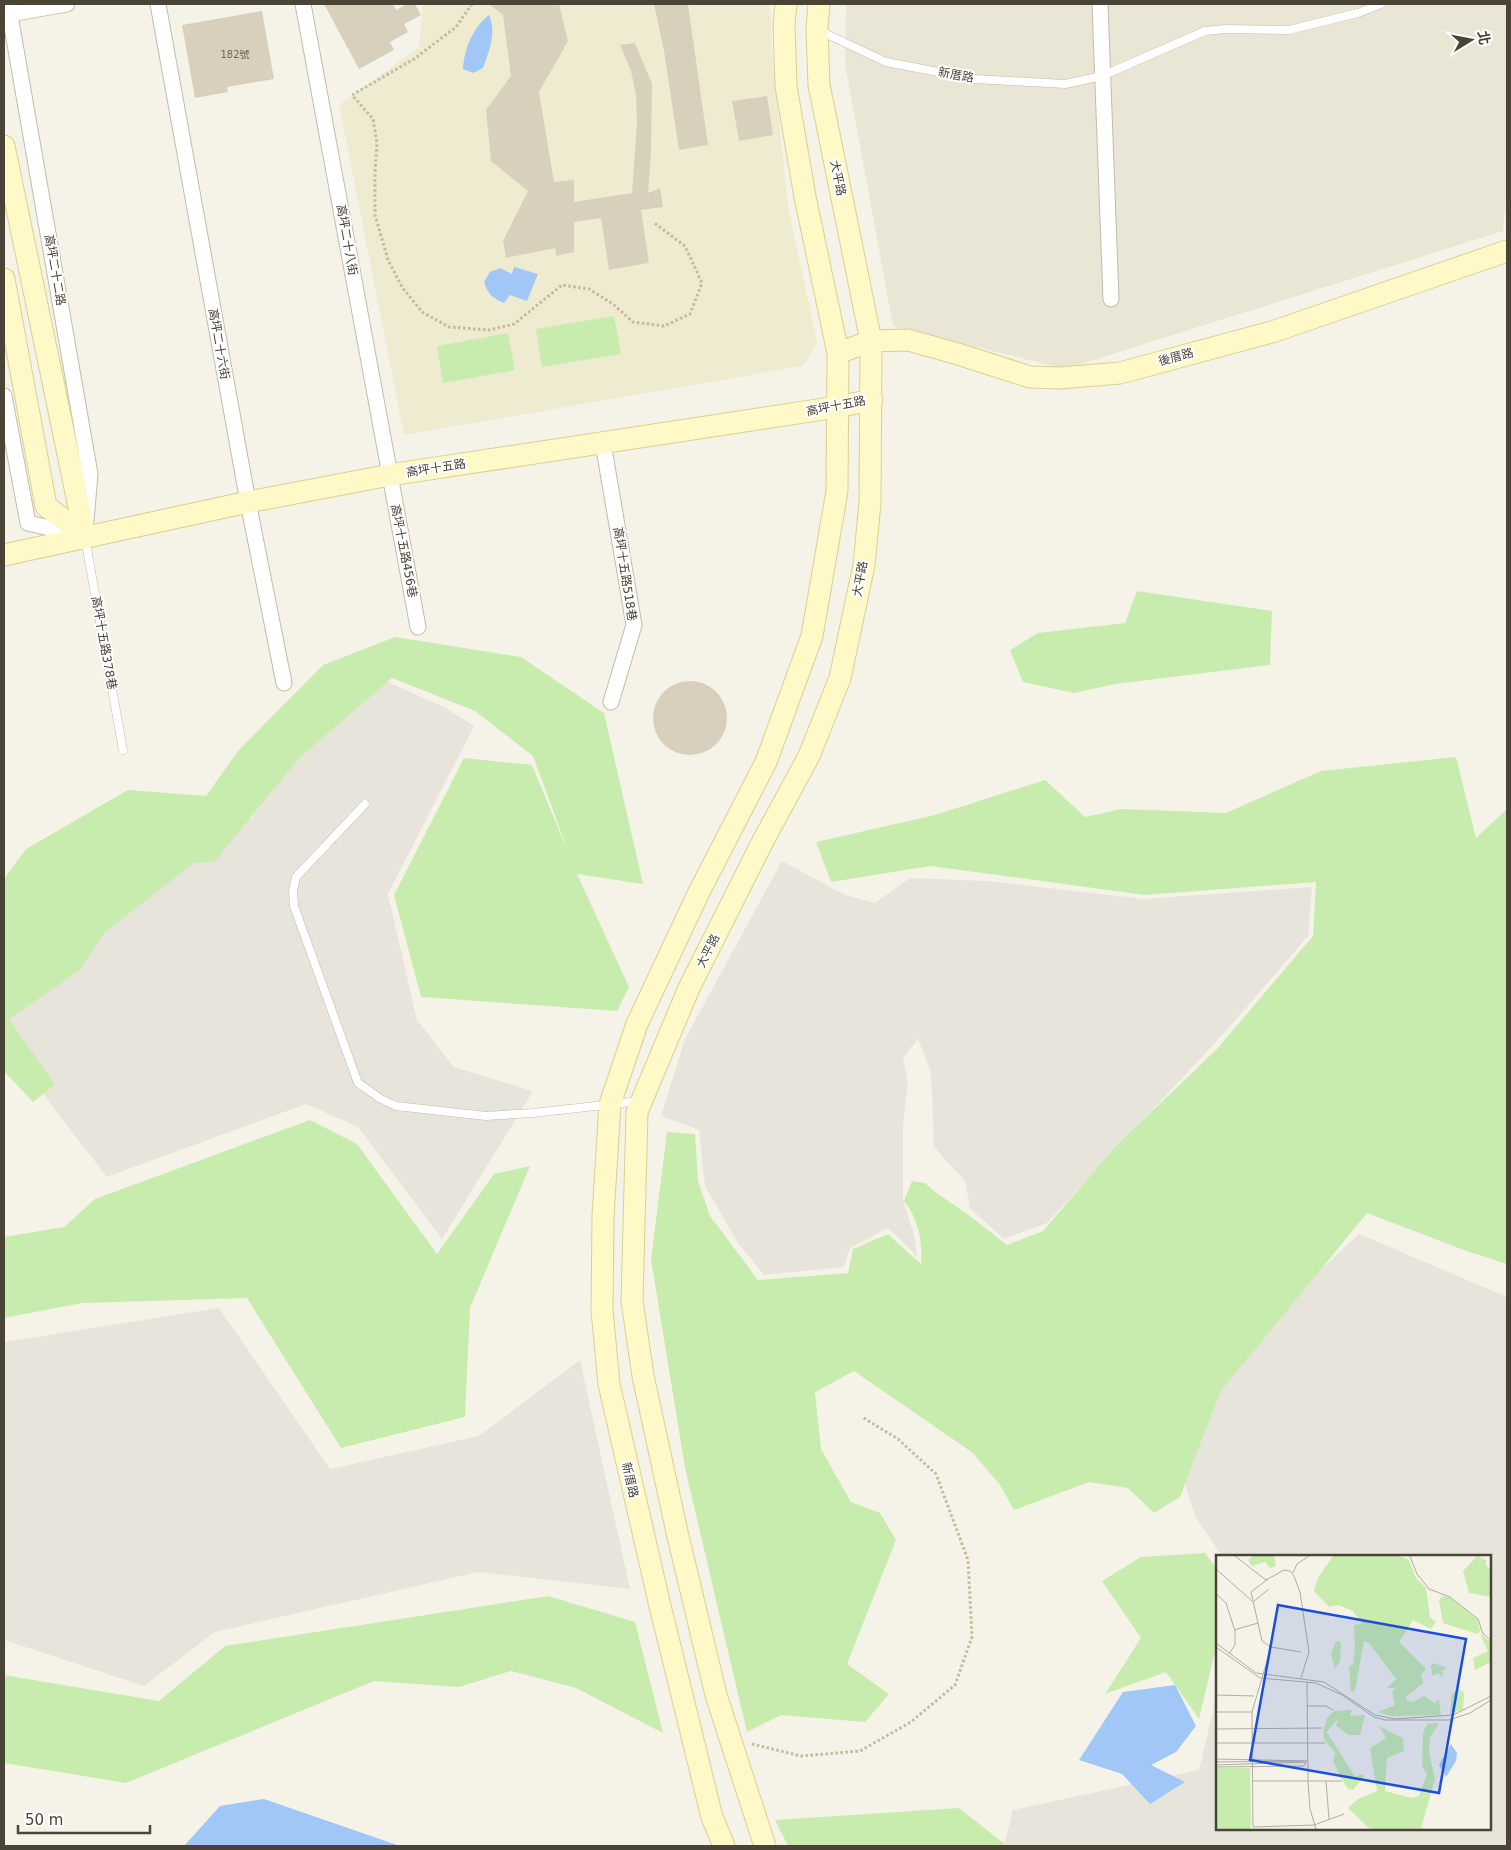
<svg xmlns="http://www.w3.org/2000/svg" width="1511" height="1850" viewBox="0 0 1511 1850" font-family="'DejaVu Sans','Noto Sans TC',sans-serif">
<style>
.residential{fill:#e9e6d5}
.industrial{fill:#e7e4dc}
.education{fill:#efebd1}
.green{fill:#c8ecae}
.water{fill:#a0c7f6}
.building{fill:#d8d0bc}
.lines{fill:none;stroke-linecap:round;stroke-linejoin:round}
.lane-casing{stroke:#c1bca9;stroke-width:9}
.street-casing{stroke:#c1bca9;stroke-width:17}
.secondary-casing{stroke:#d9cf94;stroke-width:23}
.path{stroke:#c4bb9a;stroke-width:3;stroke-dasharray:2.5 2.5;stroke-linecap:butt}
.lane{stroke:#fff;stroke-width:8}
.street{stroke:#fff;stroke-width:15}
.secondary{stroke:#fff9c8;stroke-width:21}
.labels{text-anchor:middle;stroke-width:4;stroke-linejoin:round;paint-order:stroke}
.number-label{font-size:10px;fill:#6d6758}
.street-label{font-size:12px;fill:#494436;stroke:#fff}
.inset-road{fill:none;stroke:#b0ada1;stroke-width:1}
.view{fill:#1d4ed8;fill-opacity:0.15;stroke:#1d4ed8;stroke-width:2.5}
.inset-edge{fill:none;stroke:#494436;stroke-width:2.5}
</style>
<rect width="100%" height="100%" fill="#f5f3e8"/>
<path class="residential" d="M846,4h661v182l-4,45 -438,138 -172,-43 -48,-262z"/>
<path class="industrial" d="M383,680l61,27 30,19 -86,168 29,126 37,47 79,24 -91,148 -84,-112 -52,-23 -199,73 -103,-133v-42l209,-172 39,-12 24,-46z
M782,861l63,34 30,8 35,-25 77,3 156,18 169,-12 -4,49 -82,95 -179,192 -43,16 -34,-31 -5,-27 -31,-34 -3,-75 -13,-33 -15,19 5,25 -5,41v76l11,35 3,21 -29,-28 -38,20 -6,19 -80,8 -26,-32 -33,-57 -6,-56 -38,-14 24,-77z
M1359,1234l148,63v549h-503l9,-36 186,-40 18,-77v136h273v-273h-268l-27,-40 -34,-109 109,-90z
M219,1308l111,161 149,-33 101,-76 50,229 -152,-17 -263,60 -71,54 -140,-46v-298z"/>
<path class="education" d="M423,4h347l3,59 15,143 29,136 -14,24 -399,69 -65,-330 80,-58z"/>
<path class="green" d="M614,316l7,38 -79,13 -6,-38z
M508,333l7,37 -72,13 -6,-37z
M1137,591l135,20 -2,54 -155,19 -41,9 -51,-11 -13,-32 28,-17 87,-10z
M395,637l126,20 83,56 39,171 -66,-10 52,113 -12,24 -196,-14 -27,-102 70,-137 68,7 37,89 -36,-98 -58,-45 -83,-33 -93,80 -84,103 -21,2 -90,70 -24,37 -71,49 46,66 -22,17 -29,-31v-192l22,-30 102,-59 78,6 32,-45 85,-86z
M1456,757l20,81 31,-29v455l-46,-15 -94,-36 -147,179 -40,105 -26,16 -26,-25 -39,-6 -75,28 -14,-25 -27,-32 -119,-82 -39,21 6,57 30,53 29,11 16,27 -49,124 42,30 -24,28 -84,-7 -34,17 -62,-264 -34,-209 16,-127 28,2 3,47 12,35 48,64 90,-7 5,-24 35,-15 33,30c2,-22 -3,-46 -17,-63l8,-20 13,2 10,9 31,21 41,32 36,-14 75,-87 99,-95 96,-113 3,-54 -171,13 -215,-29 -99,16 -15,-40 119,-27 110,-35 40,37 37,-8 104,4 95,-42z
M310,1120l47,24 80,110 57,-80 36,-8 -60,142 -5,109 -124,31 -94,-150 -165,5 -78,15v-81l60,-10 31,-28z
M1205,1553l12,16v74l-18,76 -33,-47 -61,22 36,-56 -39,-57 39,-24z
M548,1596l87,26 28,111 -87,-45 -65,-17 -52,16 -85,-6 -248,102 -122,-20v-88l155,26 66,-55z
M959,1808l48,38h-219l-13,-26z"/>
<path class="water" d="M489,15c8,17 0,36 -6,53l-10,5 -10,-4c1,-19 10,-42 26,-54z
M514,267l24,7 -11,27 -17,-6 -6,8c-12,-5 -16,-9 -20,-21l6,-10 10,-4 12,6z
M1175,1685l21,41 -20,26 -25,13 34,17 -35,22 -28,-30 -43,-14 44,-68z
M264,1799l136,47h-216l36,-40z"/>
<path class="building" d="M324,4h69l3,6 11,-6h8l6,11 -17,9 4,8 -18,10 4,8 -35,19z
M489,4h70l9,37 -29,51 15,90 20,-2v22l58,-9 5,-70 -1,-28 -5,-24 -11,-26 15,-2 17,41 -1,71 -3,38 12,-5 3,19 -22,3 8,53 -40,7 -8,-52 -27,4v30l-18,4 -1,-8 -49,10 -3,-17 25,-50 -37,-30 -5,-51 25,-34 -8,-61z
M654,4h34l20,141 -29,5 -15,-99z
M262,11l12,68 -47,8 1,5 -33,6 -13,-73z
M767,96l6,39 -34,6 -7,-40z
M653 718a37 37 0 1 1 74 0a37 37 0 1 1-74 0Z"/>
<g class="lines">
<g class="lane-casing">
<path id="lane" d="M818,30l68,32 89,17 90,5 37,-8 103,-45 21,-2 63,1 69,-17 23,-9
M85,538l38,212
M365,804l-69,73 -3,14 1,15 64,177 23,16 15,7 90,10 47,-3 107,-12"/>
</g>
<g class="street-casing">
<path id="street" d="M8,4l82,470 -4,46
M158,4l90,498 36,181
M303,4l115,623
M1100,4l11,295
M4,15l63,-11
M4,396l24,127 51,12
M603,443l31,182 -23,77"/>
</g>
<g class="secondary-casing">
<path id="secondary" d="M4,146l81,390
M4,279l42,227 39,30
M838,353l33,-12 37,-1 50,14 72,23 30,1 60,-5 155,-42 232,-80
M4,555l244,-53 142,-27 447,-68 35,-7
M724,1846l-12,-29 -52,-211 -51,-222 -7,-74 1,-94 7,-112 27,-80 62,-132 67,-130 46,-126 25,-145 1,-138 -33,-156 -19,-111 -2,-62 2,-20
M765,1846l-49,-151 -39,-163 -34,-156 -11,-75 5,-189 52,-124 74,-147 46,-85 31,-78 24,-113 6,-62 1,-162 -52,-256 -2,-56 2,-25"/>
</g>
<path class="path" d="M472,4l-16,23 -42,32 -62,36 21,24 4,25 -2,28v43l13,45 14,27 20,25 27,15 40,3 25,-6 48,-39 27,4 24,15 20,18 31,4 26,-12 12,-31 -17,-37 -32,-24
M752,1744l49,12 59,-5 51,-29 44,-37 17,-48 -4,-77 -32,-86 -38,-35 -36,-22"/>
<use href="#lane" class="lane"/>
<use href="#street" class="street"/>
<use href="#secondary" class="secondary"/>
</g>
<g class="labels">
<g class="number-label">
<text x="235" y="58">182號</text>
</g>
<g class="street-label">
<text transform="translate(956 75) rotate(10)" y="4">新厝路</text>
<text transform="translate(838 178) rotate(78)" y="4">大平路</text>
<text transform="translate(347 240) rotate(80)" y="4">高坪二十八街</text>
<text transform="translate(55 270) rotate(80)" y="4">高坪二十二路</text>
<text transform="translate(219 344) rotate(80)" y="4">高坪二十六街</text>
<text transform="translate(1176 357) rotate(-15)" y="4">後厝路</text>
<text transform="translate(836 406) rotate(-11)" y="4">高坪十五路</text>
<text transform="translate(436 468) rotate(-9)" y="4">高坪十五路</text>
<text transform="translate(404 551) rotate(79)" y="4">高坪十五路456巷</text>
<text transform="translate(625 574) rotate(81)" y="4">高坪十五路518巷</text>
<text transform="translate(860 579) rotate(-80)" y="4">大平路</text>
<text transform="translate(104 643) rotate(80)" y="4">高坪十五路378巷</text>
<text transform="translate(708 951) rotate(-63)" y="4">大平路</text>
<text transform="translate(630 1480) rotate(77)" y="4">新厝路</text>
</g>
</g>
<g transform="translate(1216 1555)">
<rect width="275" height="275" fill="#f5f3e8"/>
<path d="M37,1h21l2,10 -6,2 -5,-6 -13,4 -4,-6zM117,1h67l9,4 7,18 10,10 4,29 6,5 -5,7 -18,-9 -14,22 27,27 -5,6 2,8 -17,14 1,4 6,1 11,-6 11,7 4,-4 2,16 -50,1 -13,-4 17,-7 -3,-14 4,-3h-9l9,-9 -27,-36 -5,-2 -9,50 -4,1 -2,-25 4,-3 2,-15 -1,-24 8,-1 -9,-13 -15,-6 -9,2 -15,-16 4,-13zM261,1l9,4v5l5,6v26l-22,-4 -6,-22zM226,41l7,1 28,22 3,12 -3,3 -34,-11 -4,-22zM264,79l11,8v20l-16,8 -2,-12 15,-7zM120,86l5,1 -1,20 -5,6 -4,-14zM218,108l13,5 -5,3 1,6 -5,-4 -6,3 -1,-11zM242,134l6,3 -1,18 -13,3 2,-19zM136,155l-2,6 15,-1 -5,20h-11l-13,-9 2,-7 -11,13 28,45 7,-3 2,2 -11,14 -6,-2 -9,-16 -5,-11 2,-8 -11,-14 -1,-8 4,-13 7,-7zM223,168l-9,15 -1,14 6,27 -14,49 6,1h-57l-22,-21 10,-9 19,-8 -7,-43 16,-10 -7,-12 24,12 1,13 -17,7 -2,33 27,7 7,-2 8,-22 -5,-8 1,-34 4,-8zM0,213h34l1,61h-35z" fill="#c8ecae"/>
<path d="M235,189l6,9 -1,8 -10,16 -7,-12z" fill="#a0c7f6"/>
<path class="inset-road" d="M19,1l31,24 18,-10 6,1 4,5 6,16 9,60 -8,26M194,1l7,18 12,15 21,8 28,22 5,15 8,6M0,14l36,32M77,18l4,-9 12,-8M52,24l-17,13 11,49 9,6 30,5M0,39l10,9 9,28v14l-6,9M37,47l16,-13M18,75l24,-7M0,88l40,30 68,9 51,33 20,4 58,-4 38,-19M0,92l44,31 56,5 26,12 32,22 11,3h64l21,-7 21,-13M55,92l-19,65 1,115 61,-2 30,-11M91,127l1,99 2,28 6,20M0,140l38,1M91,151h19l7,4M0,157h36M0,174l106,-1M0,188h109M0,204l91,2M0,207l87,-1M0,210l90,-3M0,212l88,-1 2,-4M36,226h90M110,226l3,38"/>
<path class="view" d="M62,50l188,34 -27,154 -189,-33z"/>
<rect width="275" height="275" class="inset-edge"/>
</g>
<rect width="1511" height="1850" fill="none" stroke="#494436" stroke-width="10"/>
<g transform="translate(1471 40) rotate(80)" stroke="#ffffff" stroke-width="4" paint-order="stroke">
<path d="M0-4L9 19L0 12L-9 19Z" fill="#494436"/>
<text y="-8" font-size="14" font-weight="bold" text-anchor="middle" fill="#494436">北</text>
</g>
<path d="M18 1825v8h132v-8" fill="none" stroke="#494436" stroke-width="2.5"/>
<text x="25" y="1825" font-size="15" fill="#494436" stroke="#ffffff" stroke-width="4" paint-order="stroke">50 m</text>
</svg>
